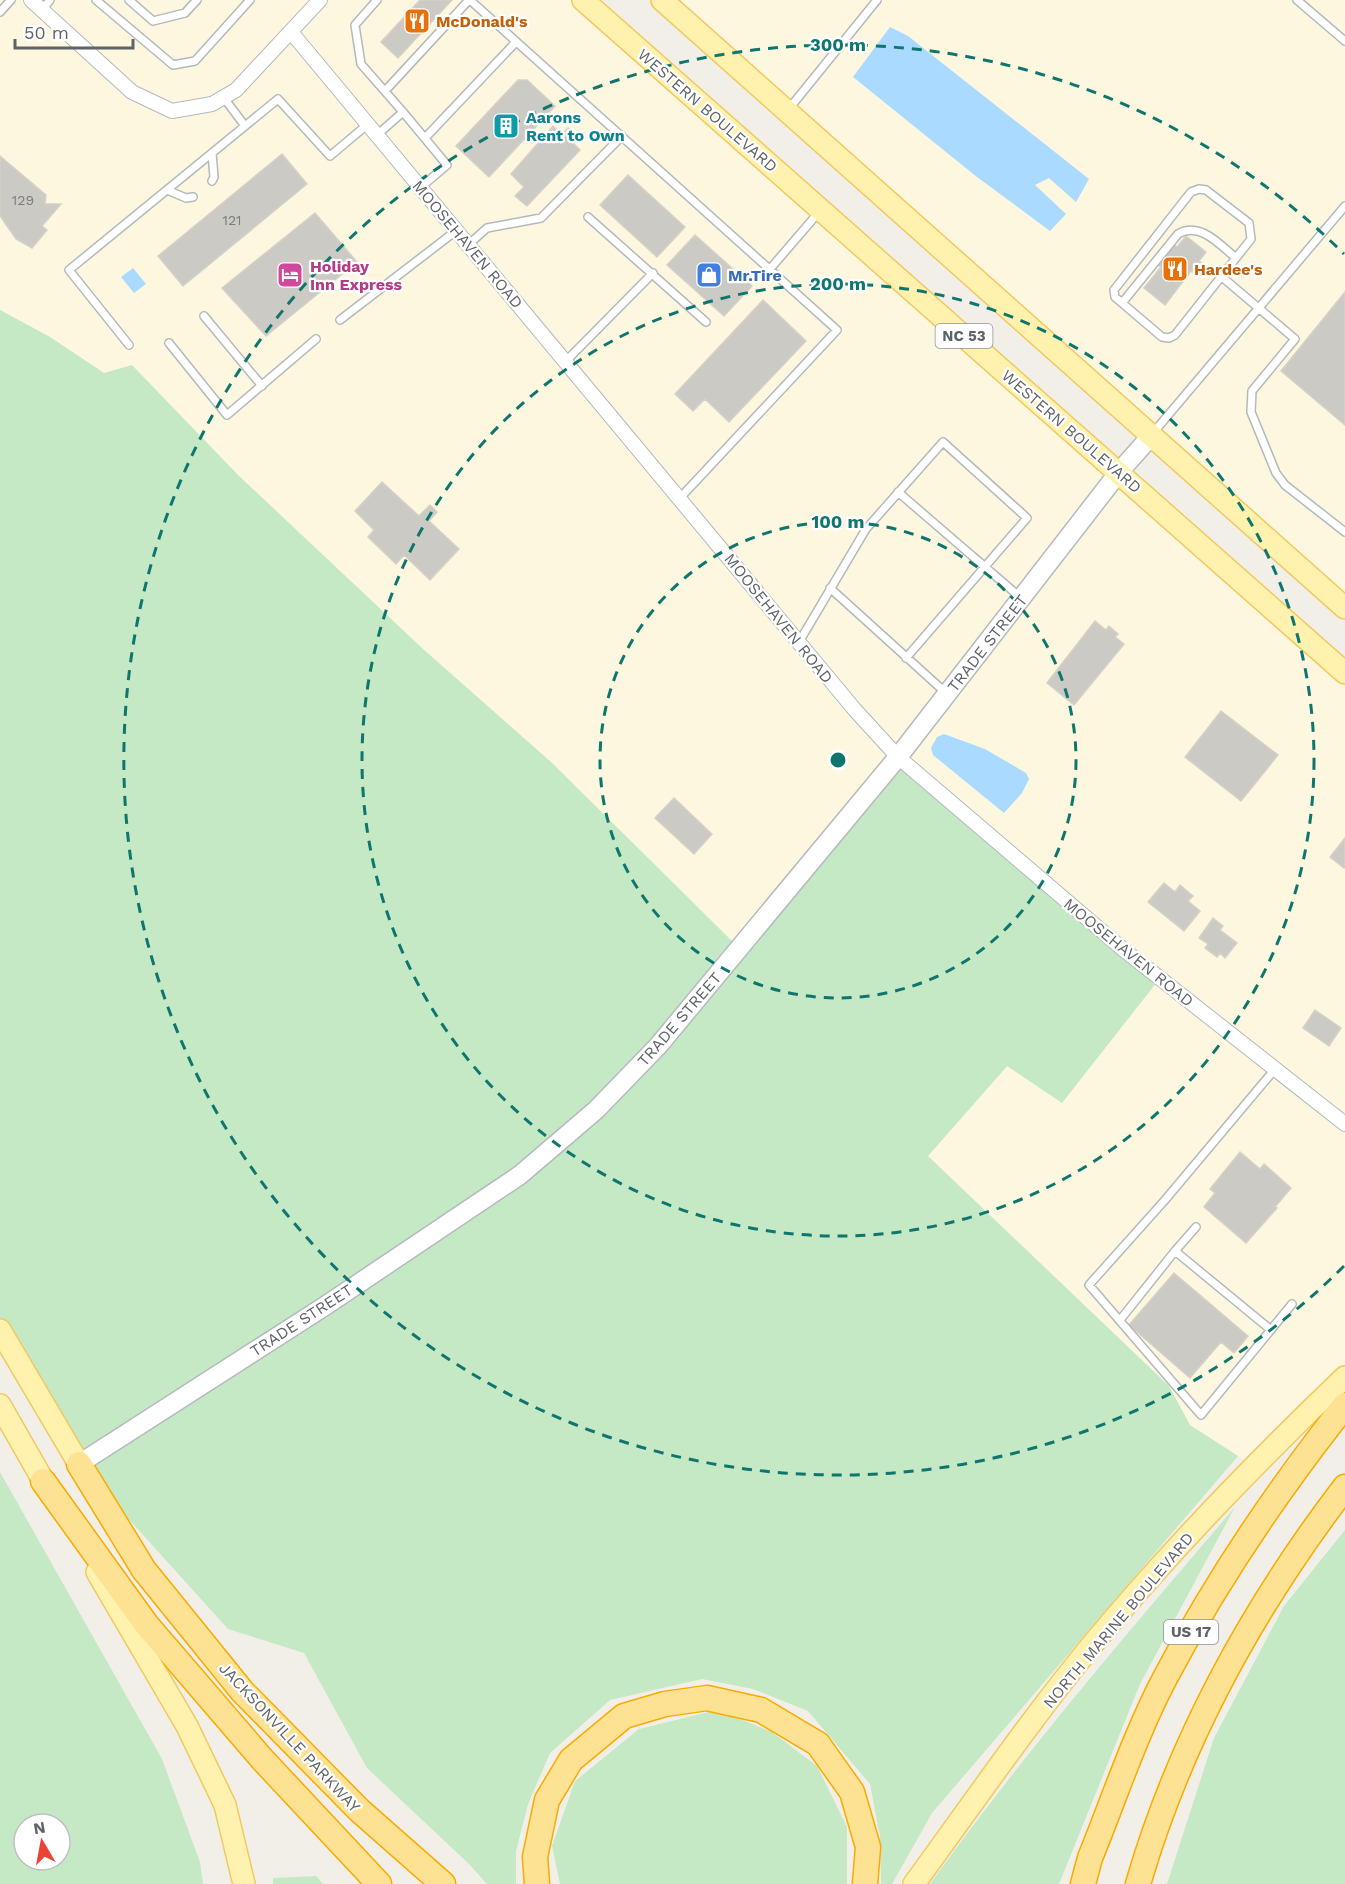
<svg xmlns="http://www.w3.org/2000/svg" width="1345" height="1884" viewBox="0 0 1345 1884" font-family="'Work Sans',sans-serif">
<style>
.commercial{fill:#fef7e0}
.green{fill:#c5e8c5;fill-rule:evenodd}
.water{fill:#aadaff}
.building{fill:#cccac5;stroke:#d6d1c6;stroke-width:1.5}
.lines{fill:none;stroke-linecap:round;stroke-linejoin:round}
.lane-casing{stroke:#b5b8bc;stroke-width:10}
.street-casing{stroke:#b5b8bc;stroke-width:16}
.secondary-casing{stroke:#b6babf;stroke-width:21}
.primary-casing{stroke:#f2c960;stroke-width:24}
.highway-casing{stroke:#f9ab00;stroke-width:27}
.lane{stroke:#fff;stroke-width:7}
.street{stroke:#fff;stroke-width:14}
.secondary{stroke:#fff;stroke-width:18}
.primary{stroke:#fff2af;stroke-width:21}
.highway{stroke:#fde293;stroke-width:24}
.ring{fill:none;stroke:#0f766e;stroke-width:3;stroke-dasharray:10 8}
.labels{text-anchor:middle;stroke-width:4.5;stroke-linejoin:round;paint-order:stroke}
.number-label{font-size:14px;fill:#7a7d7f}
.shield{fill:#fff;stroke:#8f9295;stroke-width:1.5}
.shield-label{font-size:15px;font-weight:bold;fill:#5f6368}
.food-label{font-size:16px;font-weight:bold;fill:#c56008;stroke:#fff;text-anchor:start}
.street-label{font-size:16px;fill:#5f6368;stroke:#fff}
.culture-label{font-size:16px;font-weight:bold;fill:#0d838f;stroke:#fff;text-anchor:start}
.hotel-label{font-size:16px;font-weight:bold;fill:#b23c85;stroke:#fff;text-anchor:start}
.shop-label{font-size:16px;font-weight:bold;fill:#366cbe;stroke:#fff;text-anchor:start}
.centre{fill:#0f766e;stroke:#fff;stroke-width:3}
.ring-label{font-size:18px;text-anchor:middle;font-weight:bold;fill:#0f766e;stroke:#fff;stroke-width:4.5;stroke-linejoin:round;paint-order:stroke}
</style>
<rect width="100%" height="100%" fill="#f1efe8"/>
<path class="commercial" d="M0,0h583l762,673v704l-93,88 -62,-40 -21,-39 -241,-230 80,-90 54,37 98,-124 -421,-31 -188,-186 -128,-113 -185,-174 -106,-109 -28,7 -54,-36 -50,-27z
M662,0h683v608z"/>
<path class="green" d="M0,310l50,27 54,36 28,-8 106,110 185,174 128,113 188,186 159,-191 262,221 -98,125 -55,-37 -79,90 241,230 21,39 48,31 -306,357 -40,71h-11l-1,-47 -10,-53 -62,-73 -55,-22 -51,-10 -92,21 -60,53 -22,51 -12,47v33h-29l-18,-20 -102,-96 -63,-115 -76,-24 -149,-165 -79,-134z
M0,1472l162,287 38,103 3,22h-203zM24,1824h36v36h-36z
M1235,1507l-95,177 -81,200h-129c95,-132 200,-254 305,-377z
M1345,1530v354h-178l47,-146 70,-132z
M717,1710l55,22 45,34 30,61v57h-287l-8,-38 23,-65 64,-52z
M316,1876l7,8h-50v-6z"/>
<path class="water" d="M890,27l18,9 181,143 -13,23 -27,-24 -14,7 31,29 -16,17 -73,-54 -124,-100z
M133,268l13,16 -12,9 -13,-16z
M944,734l41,15 41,24 3,6 -7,14 -18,20 -71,-58 -2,-7 6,-11z"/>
<path class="building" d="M420,0h32l-54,58 -17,-16z
M518,80h9l28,26 -66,71 -33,-31z
M553,126l9,8 6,-6 9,9 -5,5 8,8 -53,56 -12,-10 9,-9 -13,-13z
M282,154l25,30 -124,102 -25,-30z
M0,156l46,39 -1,9h16l-19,22 5,4 -15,18 -16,-9 -16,-23z
M628,175l57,52 -28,30 -57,-52z
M315,213l42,49 -91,74 -44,-48z
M695,235l57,51 -28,30 -57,-51z
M1186,236l20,16 -7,9 7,5 -8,10 -7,-5 -26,34 -21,-17 17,-21 -4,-3 16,-20 4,3z
M1345,292v133l-64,-54z
M763,300l43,41 -77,81 -24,-23 -12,12 -18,-17z
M382,482l37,34 11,-11 7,7 -8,9 30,28 -29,31 -26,-25 -8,9 -28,-27 6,-7 -19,-19z
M1095,621l11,9 3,-4 9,8 -3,3 9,7 -50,61 -27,-22z
M1221,711l57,44 -37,46 -56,-44z
M674,798l38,36 -18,20 -39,-36z
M1345,838v29l-1,1 -14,-11z
M1164,883l11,9 5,-7 13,11 -5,5 12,10 -16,20 -36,-29z
M1213,918l10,8 -3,4 17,13 -12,15 -5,-5 -3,4 -12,-9 3,-4 -9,-6z
M1315,1010l26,18 -12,18 -26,-18z
M1240,1152l20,17 4,-5 27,24 -16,19 2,1 -31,35 -42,-36 11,-14 -5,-4z
M1174,1273l74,63 -14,17 -13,-11 -31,36 -61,-53z"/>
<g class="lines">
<g class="lane-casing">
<path id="lane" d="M96,0l77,65 22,-4 55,-61
M129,0l24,21 32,-8 12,-13
M377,0l-22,25 6,39 42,48
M470,0l367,330 -157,168
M1297,0l48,41
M42,10l8,-10
M0,12l11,-12
M385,91l84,-91
M224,98l21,28
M788,110l89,-110
M377,135l26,-23 44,53 -26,22
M425,138l91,-96
M212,153l2,24 -2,4
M1199,189l7,1 43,33 2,16 -76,96 -6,3 -7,-1 -47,-40 -1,-7 77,-98z
M167,190l19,8 7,-1
M588,217l118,105
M469,244l18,-16 54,-10 81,-82
M770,269l49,-57
M1222,277l73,62 -43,52 -1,21 25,61 9,12 60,47
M1122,303l56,-69c22,-13 42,11 58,24
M204,316l58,70
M340,320l117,-90
M169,343l58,72 89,-76
M129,345l-60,-75 209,-171 52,57 38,-32
M566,361l87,-88
M1153,433l192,-227
M898,492l123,106
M830,588l116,105
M799,642l67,-113 77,-87 84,76 -121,140
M1275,1069l-110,131 -76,85 112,130 91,-111
M1196,1227l-21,24 96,79
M1120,1320l55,-69"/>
</g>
<g class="street-casing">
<path id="street" d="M31,0l101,92 40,19 40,-7 24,-14 84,-90
M291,32l564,678 43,47 226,193 221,174"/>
</g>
<g class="secondary-casing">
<path id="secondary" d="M79,1464l246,-158 195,-131 76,-65 62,-64 240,-289 221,-285 33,-37"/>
</g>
<g class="primary-casing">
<path id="primary" d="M583,0l762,673
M662,0l683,608
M0,1330l79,134
M0,1405l52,91
M97,1572l90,154 38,79 19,79
M914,1884c57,-78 112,-158 173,-233 80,-97 167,-187 258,-274"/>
</g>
<g class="highway-casing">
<path id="highway" d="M79,1464l65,106 98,121 117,119 84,74
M43,1481l103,143 116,135 117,125
M537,1884l-2,-27 12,-57 24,-40 53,-44 41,-12 42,-6 54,12 57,34 34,48 16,55 -3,37
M1083,1884l7,-26c24,-59 45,-123 75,-180 51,-97 112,-187 180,-273
M1138,1884c42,-144 116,-278 207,-397"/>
</g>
<use href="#lane" class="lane"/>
<use href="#street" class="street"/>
<use href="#secondary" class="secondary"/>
<use href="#primary" class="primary"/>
<use href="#highway" class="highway"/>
</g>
<g class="ring">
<circle cx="838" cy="760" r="238"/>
<circle cx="838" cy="760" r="476"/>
<path d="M1344 1266A715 715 0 1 1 1344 254"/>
</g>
<defs>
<g id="restaurant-square" transform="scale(1.35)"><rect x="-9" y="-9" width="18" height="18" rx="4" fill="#e8710a" stroke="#fff"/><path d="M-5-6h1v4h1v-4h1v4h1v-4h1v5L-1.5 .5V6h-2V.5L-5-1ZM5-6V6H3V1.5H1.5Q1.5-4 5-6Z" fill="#fff"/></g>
<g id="building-square" transform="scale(1.35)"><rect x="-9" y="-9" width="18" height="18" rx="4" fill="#0f9aa8" stroke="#fff"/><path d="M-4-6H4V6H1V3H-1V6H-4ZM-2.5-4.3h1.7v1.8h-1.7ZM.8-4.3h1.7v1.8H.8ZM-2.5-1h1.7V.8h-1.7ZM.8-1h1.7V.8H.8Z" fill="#fff"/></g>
<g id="hotel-square" transform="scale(1.35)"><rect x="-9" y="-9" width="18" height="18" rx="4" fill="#d1479c" stroke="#fff"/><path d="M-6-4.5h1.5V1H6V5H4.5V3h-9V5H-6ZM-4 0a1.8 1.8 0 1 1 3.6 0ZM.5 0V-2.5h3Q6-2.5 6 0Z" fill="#fff"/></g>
<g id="shop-square" transform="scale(1.35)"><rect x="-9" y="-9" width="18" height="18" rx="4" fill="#3f7fe0" stroke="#fff"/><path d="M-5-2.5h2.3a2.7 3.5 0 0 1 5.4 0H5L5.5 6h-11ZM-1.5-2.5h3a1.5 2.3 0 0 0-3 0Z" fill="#fff"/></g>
</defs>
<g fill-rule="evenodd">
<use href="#restaurant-square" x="417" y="21"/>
<use href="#building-square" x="506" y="126"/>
<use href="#restaurant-square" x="1175" y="269"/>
<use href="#hotel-square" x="290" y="275"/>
<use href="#shop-square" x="709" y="275"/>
</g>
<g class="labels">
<g class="number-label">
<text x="23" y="205">129</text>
<text x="232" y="225">121</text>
</g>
<g class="shield">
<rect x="935.5" y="324" width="57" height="24" rx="4.5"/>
<rect x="1164" y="1620" width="54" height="24" rx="4.5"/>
</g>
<g class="shield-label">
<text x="964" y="341">NC 53</text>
<text x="1191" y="1637">US 17</text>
</g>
<g class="food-label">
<text x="436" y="27">McDonald's</text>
<text x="1194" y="275">Hardee's</text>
</g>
<g class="street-label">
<text transform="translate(708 110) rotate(41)" y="6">WESTERN BOULEVARD</text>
<text transform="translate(468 244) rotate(50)" y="6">MOOSEHAVEN ROAD</text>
<text transform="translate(1072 431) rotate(41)" y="6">WESTERN BOULEVARD</text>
<text transform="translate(779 618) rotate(51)" y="6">MOOSEHAVEN ROAD</text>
<text transform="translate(987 643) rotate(-52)" y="6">TRADE STREET</text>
<text transform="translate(1129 952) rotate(39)" y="6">MOOSEHAVEN ROAD</text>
<text transform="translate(679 1019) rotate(-49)" y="6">TRADE STREET</text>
<text transform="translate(301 1320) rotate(-33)" y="6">TRADE STREET</text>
<text transform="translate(1118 1620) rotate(-50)" y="6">NORTH MARINE BOULEVARD</text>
<text transform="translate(290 1737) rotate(47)" y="6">JACKSONVILLE PARKWAY</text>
</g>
<g class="culture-label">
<text x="526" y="123">Aarons<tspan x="526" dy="18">Rent to Own</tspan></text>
</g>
<g class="hotel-label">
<text x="310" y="272">Holiday<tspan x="310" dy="18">Inn Express</tspan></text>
</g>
<g class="shop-label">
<text x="728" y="281">Mr.Tire</text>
</g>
</g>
<circle cx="838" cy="760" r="9" class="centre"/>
<g class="ring-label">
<text x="838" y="51">300 m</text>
<text x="838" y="290">200 m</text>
<text x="838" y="528">100 m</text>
</g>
<g transform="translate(42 1842) rotate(350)"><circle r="28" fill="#ffffff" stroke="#bfc1c3" stroke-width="1.5"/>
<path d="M0-4.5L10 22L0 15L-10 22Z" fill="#ea4335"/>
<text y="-9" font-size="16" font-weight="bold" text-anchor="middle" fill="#5f6368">N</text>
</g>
<path d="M15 39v9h118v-9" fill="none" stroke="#5f6368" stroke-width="3"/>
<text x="24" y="39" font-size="18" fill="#5f6368" stroke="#ffffff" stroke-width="4.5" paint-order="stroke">50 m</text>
</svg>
